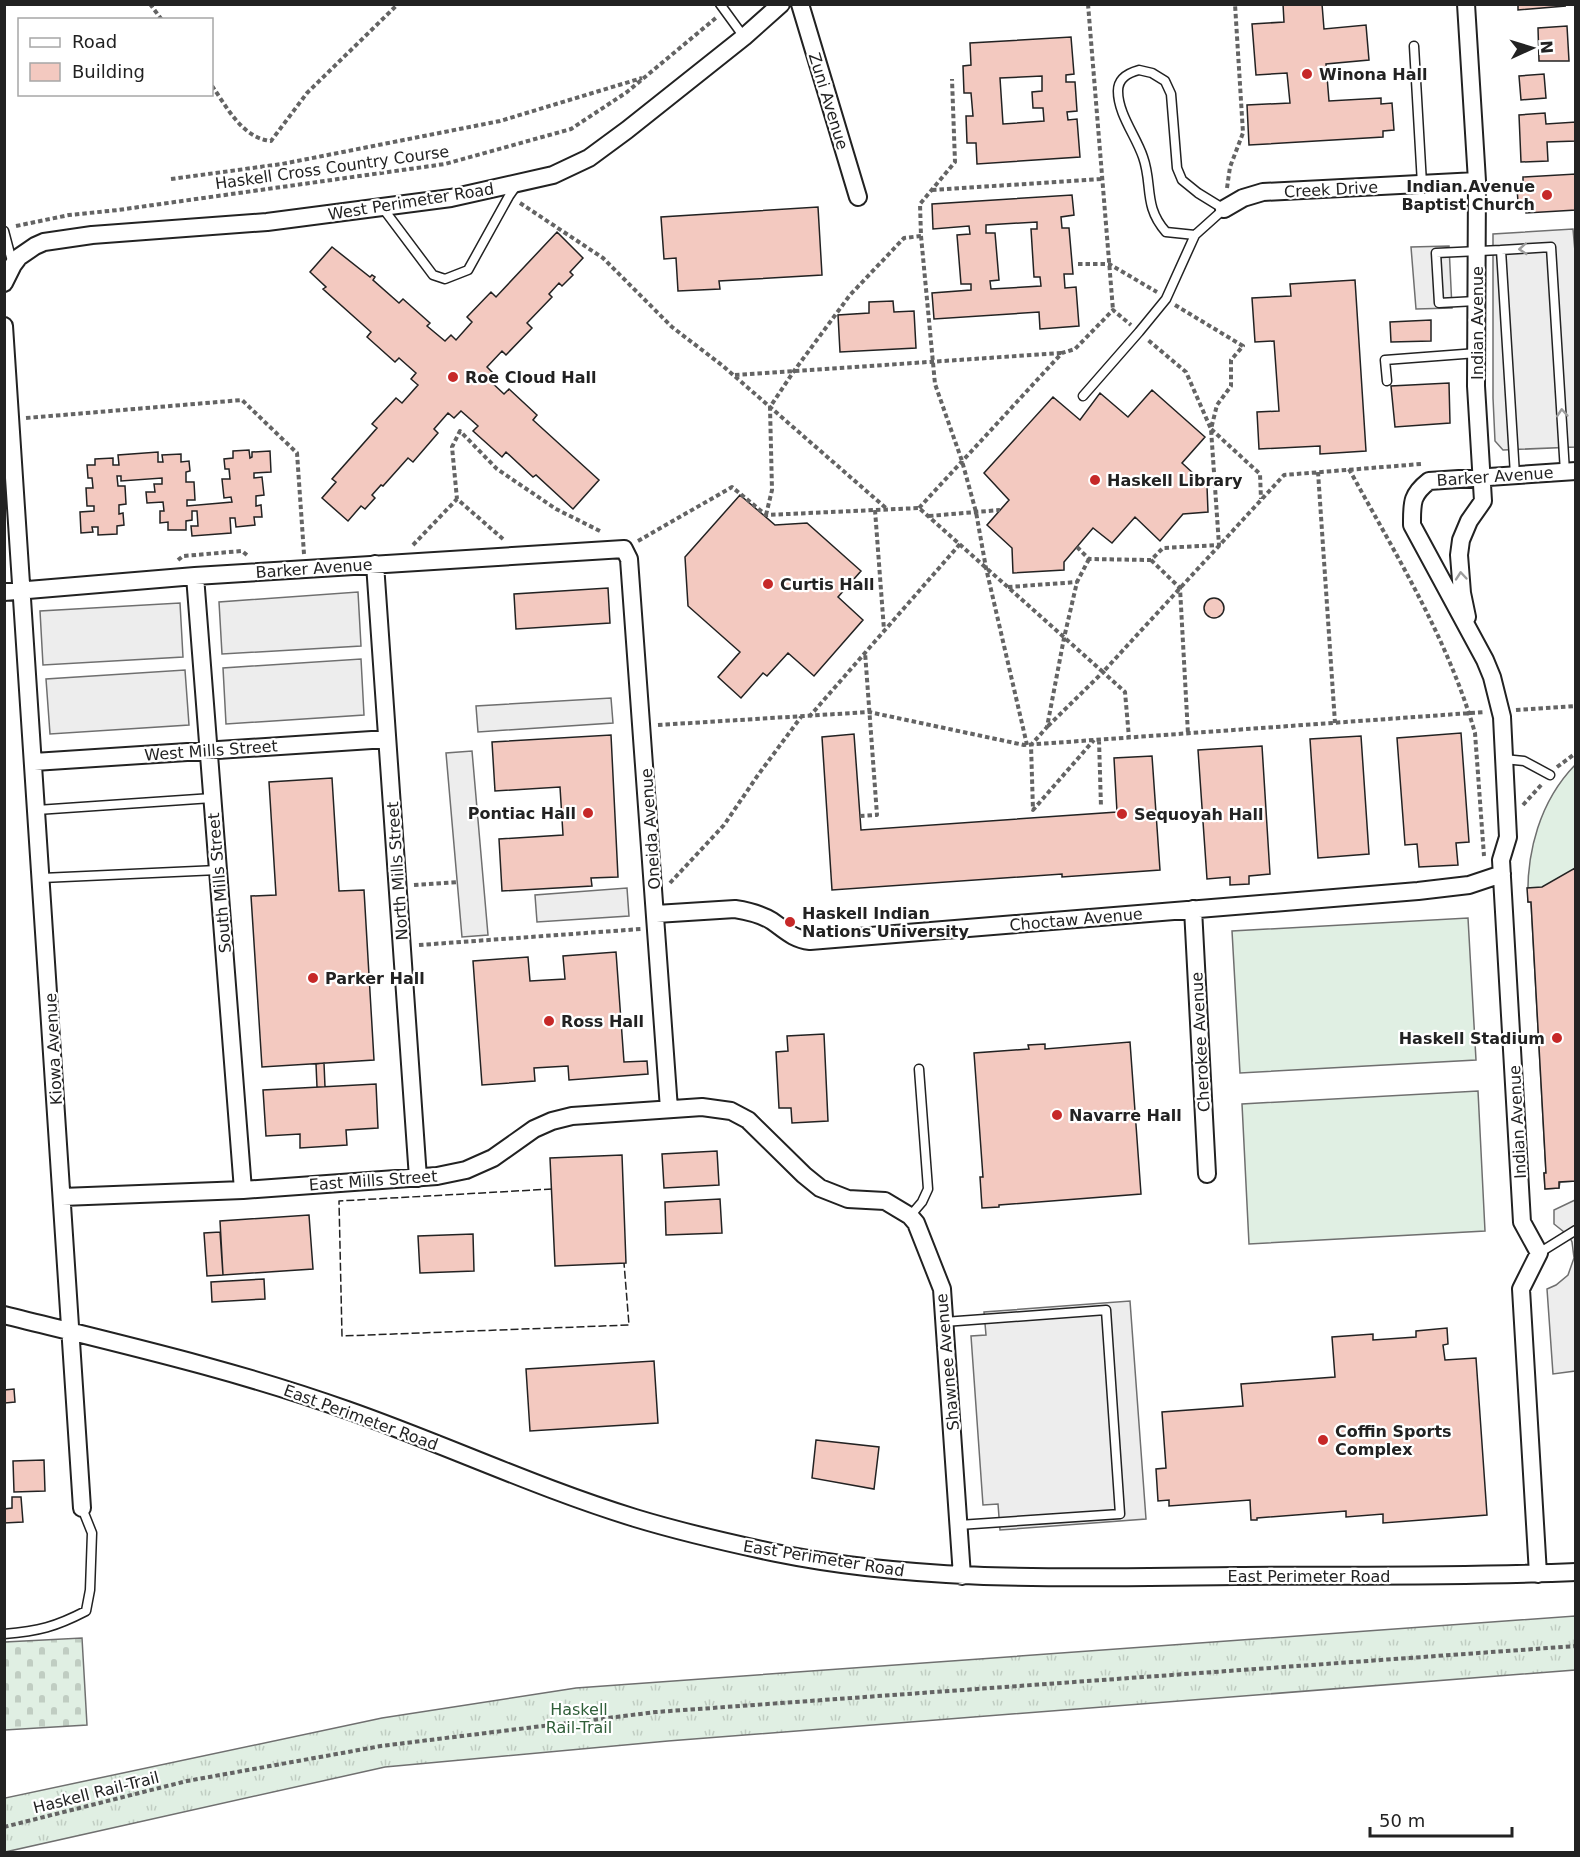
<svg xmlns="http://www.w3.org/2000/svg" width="1580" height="1857" viewBox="0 0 1580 1857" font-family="'DejaVu Sans',sans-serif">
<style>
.grass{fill:url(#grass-tufts);stroke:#6f6f6f;stroke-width:1.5}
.cemetery{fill:url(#cemetery-stones);stroke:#6f6f6f;stroke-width:1.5}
.pitch{fill:#e0efe3;stroke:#6f6f6f;stroke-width:1.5}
.parking{fill:#ededed;stroke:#6f6f6f;stroke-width:1.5}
.building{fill:#f3c9c0;stroke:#222;stroke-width:1.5;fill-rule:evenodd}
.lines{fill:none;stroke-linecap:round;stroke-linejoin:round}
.lane-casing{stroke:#222;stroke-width:11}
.street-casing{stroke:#222;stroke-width:20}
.path{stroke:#646464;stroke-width:4;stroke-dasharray:4.5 3;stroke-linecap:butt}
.lane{stroke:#fff;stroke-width:8}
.street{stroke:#fff;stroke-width:16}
.fence{stroke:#222;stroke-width:1.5;stroke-dasharray:8 3;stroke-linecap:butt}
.oneway{stroke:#9c9c9c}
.poi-dot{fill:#c62828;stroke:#fff;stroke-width:2}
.labels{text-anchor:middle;stroke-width:4.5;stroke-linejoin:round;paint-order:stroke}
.poi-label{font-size:16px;font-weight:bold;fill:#222;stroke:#fff;text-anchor:start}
.street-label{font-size:16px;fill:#222;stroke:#fff}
.park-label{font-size:16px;fill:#2f5e38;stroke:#fff}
</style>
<defs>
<pattern id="grass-tufts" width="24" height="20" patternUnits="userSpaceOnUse" patternTransform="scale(1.5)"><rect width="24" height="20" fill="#e0efe3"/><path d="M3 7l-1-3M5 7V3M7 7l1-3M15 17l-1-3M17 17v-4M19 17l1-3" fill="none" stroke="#c0cdc2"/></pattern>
<pattern id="cemetery-stones" width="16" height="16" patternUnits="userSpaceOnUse" patternTransform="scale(1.5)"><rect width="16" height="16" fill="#e0efe3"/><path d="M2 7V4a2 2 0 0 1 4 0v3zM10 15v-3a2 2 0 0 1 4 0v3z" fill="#c0cdc2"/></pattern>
</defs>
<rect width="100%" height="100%" fill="#fff"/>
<path class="grass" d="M1575,1616v54l-907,71 -283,26 -380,85v-54l377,-80 194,-30z"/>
<path class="cemetery" d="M82,1638l5,87 -82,5v-88z"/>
<path class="pitch" d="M1575,765l1,416 -16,1 -1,6 -14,1 -1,-16h2l-15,-271h-3c-2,-50 12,-101 47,-137z
M1468,918l8,142 -236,13 -8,-142z
M1478,1091l7,140 -236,13 -7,-140z"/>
<path class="parking" d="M1573,229l3,34 -1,184 -72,3 -8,-9 -2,-43v-164z
M1449,246l3,62 -36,1 -5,-62z
M358,592l3,54 -139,8 -3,-52z
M180,603l3,54 -140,8 -3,-54z
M361,659l3,56 -138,9 -3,-56z
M185,670l4,55 -139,9 -4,-55z
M611,698l2,25 -135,9 -2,-26z
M472,751l16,184 -26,2 -16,-184z
M627,888l2,28 -92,6 -2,-27z
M1575,1200v171l-22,3 -6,-85 9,-4 12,-10 6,-17 -2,-16 -3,-6 -15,-12v-14z
M1130,1301l16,218 -146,11 -2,-26 -15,1 -12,-169 15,-1 -2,-23z"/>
<path class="building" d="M1283,4h39l2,25 42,-4 3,35 -43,4 3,37 52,-3v6l11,-1 2,27 -11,1v6l-134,8 -2,-40 43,-2 -3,-30 -31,2 -4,-51 32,-2z
M1518,4h46l1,2 -47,4z
M1567,26l2,35h-30l-1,-33z
M1071,37l3,37 -8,1v7h9l2,29 -10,1 1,8 9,-1 3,38 -103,7 -1,-21h-9l-1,-27h7l-2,-23h-7l-1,-27 8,-1 -1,-22zM1042,76v15l-10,1 1,16h10l1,13 -41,3 -3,-46z
M1544,74l2,24 -25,2 -2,-24z
M1545,113l1,11 30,-2v19l-29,1 1,19 -27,1 -2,-47z
M1576,174v36l-50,3 -1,-11h-7l-1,-14h6v-11z
M1072,195l2,20 -13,2 1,11h7l4,46h-9l1,14 11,-1 3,39 -39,3 -1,-17 -105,7 -2,-26 39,-3v-6h-10l-4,-49 13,-1 -1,-8 -36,3 -1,-25zM1037,222v7h-6l3,48h6l1,9 -50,3 -1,-8 9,-1 -4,-47h-9v-8z
M818,207l4,68 -103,6 1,8 -42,2 -2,-33 -12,1 -3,-42z
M557,232l26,26 -13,14 3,3 -11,11 -3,-3 -10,11 3,3 -25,26 5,5 -26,27 -4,-4 -15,16 7,7 -5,6 15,14 5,-5 28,26 -4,5 66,60 -26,29 -37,-34 -3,2 -27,-25 -4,5 -29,-26 5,-5 -17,-15 -7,7 -6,-5 -14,16 4,4 -25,29 -5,-4 -25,28 -2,-1 -9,10 3,3 -10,11 -4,-3 -13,15 -26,-23 14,-16 -4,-3 45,-51 -5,-4 24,-26 6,5 16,-18 -7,-6 5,-6 -17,-15 -4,4 -28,-25 4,-5 -48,-43 3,-2 -16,-15 22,-25 38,30 2,-2 3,2 -2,3 26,23 4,-4 27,24 -3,3 18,15 6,-6 5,5 16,-18 -5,-5 24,-25 5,5z
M1355,280l11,171 -46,3v-8l-61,3 -2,-37 22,-1 -5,-70 -19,1 -3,-44 39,-2 -1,-12z
M893,301l1,11 20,-1 2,37 -76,4 -2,-37 31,-2v-11z
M1431,320v21l-40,1 -1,-20z
M1449,383l1,40 -55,4 -4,-41z
M1152,390l53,47 -23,26 25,23 1,26 -25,2 -23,27 -25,-24 -23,26 -19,-15 -29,34v8l-51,3 -1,-25 -25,-23 22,-25 -25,-27 69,-76 27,23 20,-27 28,24z
M249,450l1,8 2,-1v-5l18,-1 1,21 -17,1v5l8,-1 2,18 -8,1v10l5,-1 1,12h-8l1,8 -19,2 -1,-9h-5l1,15 -39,3 -1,-10h7l-1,-15h-5v9l-6,1v9h-18v-8l-8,1v-12h4l-1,-9 -16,1 -1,-11h9l-1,-8h8v-6l-41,3v-5h-4l1,10h7l1,18 -7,1v9l4,-1 1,12 -7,1v8l-19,1v-8h-6l1,5 -12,1 -1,-21 14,-1v-5h-7l-1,-18h7l-1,-10h-4l-1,-13h8v-6l18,-1v7h6l-1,-10 40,-3v10h5l-1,-7 19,-1v8l8,-1 1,10 -4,1v10h8l1,18h-8v6l45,-4 -1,-5 -7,1 -2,-19h8l-1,-10h-4l-1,-10 9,-1v-7z
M740,495l35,30 32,-2 54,48 -23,26 25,23 -49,56 -26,-23 -21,23 -4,-3 -22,25 -23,-21 22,-25 -52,-46 -3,-49z
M608,588l2,35 -94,6 -2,-35z
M1204 608a10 10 0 1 1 20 0a10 10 0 1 1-20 0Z
M1461,733l8,109 -13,1 2,22 -39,2 -2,-23 -12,1 -8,-107z
M854,734l7,96 256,-18 -3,-54 38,-2 8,114 -98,7v-3l-230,16 -10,-153z
M611,735l7,142 -27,1 1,8 -90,5 -3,-52 64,-4 -3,-48 -65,4 -3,-49z
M1361,736l8,118 -51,4 -8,-119z
M1262,746l8,128 -21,2v8l-19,1v-8l-23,2 -9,-129z
M332,778l7,113 25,-1 10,170 -112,7 -11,-171 25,-1 -7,-113z
M1575,868l1,313 -17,1v6l-14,1 -1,-16h2l-15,-271h-3l-1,-14 15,-1z
M616,952l8,110 23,-1 1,13 -79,6 -1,-14 -34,2 1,13 -53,4 -9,-124 55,-4 2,24 35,-2 -2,-23z
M824,1034l4,87 -36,2 -1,-15h-12l-3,-56 12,-1 -1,-15z
M1130,1042l11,152 -142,11v2l-17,1 -2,-31h3l-9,-124 55,-4 -1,-4 17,-1v5z
M324,1063l1,24h-8l-1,-23z
M376,1084l2,44 -32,2 1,15 -47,3v-14l-34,2 -3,-46z
M717,1151l2,34 -55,3 -2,-34z
M622,1155l4,108 -71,3 -5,-108z
M720,1199l2,34 -56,2 -1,-33z
M309,1215l4,54 -90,6 -3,-54z
M220,1232l3,43 -16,1 -3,-43z
M473,1234l1,37 -54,2 -2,-37z
M264,1279l1,20 -53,3 -1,-20z
M1447,1328l1,16 -5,1 2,15 31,-2 11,157 -104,8v-9l-37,3v-6l-89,7v2h-6l-1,-20 -81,6v-6l-11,1 -2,-32 10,-1 -4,-56 81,-6 -2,-22 94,-7 -3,-40 41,-3v6l43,-3v-6z
M654,1361l4,62 -128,8 -4,-62z
M14,1389l1,13 -10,1 -1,-13z
M816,1440l63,7 -5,42 -62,-11z
M44,1460l1,31 -31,1 -1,-31z
M12,1497h9l2,25 -19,1v-14l8,-1z"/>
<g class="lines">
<g class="lane-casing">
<path id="lane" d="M720,4l24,33
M1414,46l8,138
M1139,70l13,3 13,8 6,13 6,74 5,12 16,13 26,16 -29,26 -29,-3c-23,-26 -13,-47 -23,-75 -7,-21 -25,-43 -25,-66 0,-13 10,-18 21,-21z
M382,207l51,68 12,4 23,-9 41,-74 7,-10
M4,231l9,34
M1476,301l-37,2 -3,-50 65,-3
M1387,381l-2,-21 92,-7
M1083,396l56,-64 27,-33 29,-64
M1515,475l-14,-225 50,-3 14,225
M1504,759l20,2 26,14
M37,810l175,-12
M42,878l176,-8
M910,1216l12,-14 6,-13 -9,-120
M1539,1253l37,-23
M944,1322l162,-12 14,204 -161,11
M4,1634c35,-3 51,-7 82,-23l4,-21 2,-57 -10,-25"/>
</g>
<g class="street-casing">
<path id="street" d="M800,4l58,193
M1466,4l11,177 -1,205 7,115 -14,20 -8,19 -2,15 3,38 5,24
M1224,209l19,-11 20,-6 214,-11
M4,283l9,-18 6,-8 16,-11 9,-4 48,-7 175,-13 184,-24 102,-23 36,-17 38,-28 117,-93 37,-33
M4,326l78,1182
M375,564l43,614
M195,576l48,614
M4,592l191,-16 429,-27 5,10 40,550
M34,762l353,-23
M1193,909l14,265
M656,914l79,-5c13,2 26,5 37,12 13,9 21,18 38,20l608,-50 51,-6 33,-11
M62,1197l181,-7 194,-14 29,-6 27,-12 41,-29 18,-8 20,-5 130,-9 29,4 17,9 56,55 16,13 28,11 37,2 25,15 6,7 26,66 20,287
M4,1315c116,29 231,55 343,95 97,34 190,78 288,108 46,14 94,25 141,35 152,31 306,24 460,23 113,-1 226,1 340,-4
M1538,1574l-17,-285 18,-36 -17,-31 -21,-362 7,-23 -6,-120 -10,-40 -7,-17 -73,-135c0,-22 -1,-30 17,-44l147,-10"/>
</g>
<path class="path" d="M150,4l12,16
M1088,4l25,306
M212,86c15,21 30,52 59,55l36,-48 91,-89
M171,179l111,-15 218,-43 142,-43
M1227,188l3,-21 13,-34 -8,-129
M932,190l170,-11
M520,203l83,55 69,69 51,39 164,143
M16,226l53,-11 49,-5 327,-46 126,-35 56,-37 90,-75
M921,236l14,148 27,77 14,51 10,56 41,177
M1078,264h31l48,28
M1175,305l68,41 -12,14v26l-14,19 -6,24 49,45 1,25
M735,375l327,-22
M26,418l216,-18 55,53 7,101
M1349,469c47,86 99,170 126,264l9,123
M1318,472l17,251
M919,508l143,-155 13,-4 38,-39 18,15
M875,510l9,120
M766,515l6,-25 -2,-83 24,-36 56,-76 54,-57 17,-2 -1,-32 35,-42 -3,-83
M929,516l71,-6
M503,539l-46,-40 -5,-52 8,-16 37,38 59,40 46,23
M638,541l94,-54 34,28 153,-7 184,164 181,-197 137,-11
M413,545l44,-46
M1077,547l12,12 62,1 12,-12 56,-3 -8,-116 -25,-57 -38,-32
M1089,559l-12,23 -13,56 -17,89 -16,18 2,65 61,-70
M178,560l5,-4 59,-5 6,5
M1151,560l29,28 8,146
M1008,587l69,-5
M1516,710l60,-4
M809,717l151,-173
M658,725l211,-13 155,33 461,-33
M1048,726l55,-54 22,20 4,46
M1099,740l2,67
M1557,767l19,-14
M1523,805l19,-21
M860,816l17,-1 -12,-163
M670,883l54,-58 34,-50 43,-58
M414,885l44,-3
M419,945l222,-16
M4,1827l183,-46 194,-35 275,-34 920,-66"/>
<use href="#lane" class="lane"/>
<use href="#street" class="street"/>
<path class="fence" d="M552,1189l-213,12 3,135 287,-11 -5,-62"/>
</g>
<defs><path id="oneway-chevron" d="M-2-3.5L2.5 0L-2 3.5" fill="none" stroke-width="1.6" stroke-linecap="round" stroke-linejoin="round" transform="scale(1.5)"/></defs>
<g class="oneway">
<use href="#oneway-chevron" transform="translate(1523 249) rotate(176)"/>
<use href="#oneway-chevron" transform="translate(1562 413) rotate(-94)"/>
<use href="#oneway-chevron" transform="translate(1461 576) rotate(-95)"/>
</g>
<g class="poi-dot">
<circle cx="1307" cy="74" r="6"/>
<circle cx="1547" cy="195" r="6"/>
<circle cx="453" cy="377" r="6"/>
<circle cx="1095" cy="480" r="6"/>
<circle cx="768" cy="584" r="6"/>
<circle cx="588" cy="813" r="6"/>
<circle cx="1122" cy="814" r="6"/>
<circle cx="790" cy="922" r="6"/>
<circle cx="313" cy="978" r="6"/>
<circle cx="549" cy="1021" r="6"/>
<circle cx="1557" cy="1038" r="6"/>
<circle cx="1057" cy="1115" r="6"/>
<circle cx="1323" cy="1440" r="6"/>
</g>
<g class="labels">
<g class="poi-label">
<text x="1319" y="80">Winona Hall</text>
<text x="1535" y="192" text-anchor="end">Indian Avenue<tspan x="1535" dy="18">Baptist Church</tspan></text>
<text x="465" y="383">Roe Cloud Hall</text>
<text x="1107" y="486">Haskell Library</text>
<text x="780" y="590">Curtis Hall</text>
<text x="576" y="819" text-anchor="end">Pontiac Hall</text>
<text x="1134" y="820">Sequoyah Hall</text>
<text x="802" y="919">Haskell Indian<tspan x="802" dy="18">Nations University</tspan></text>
<text x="325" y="984">Parker Hall</text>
<text x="561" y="1027">Ross Hall</text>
<text x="1545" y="1044" text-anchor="end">Haskell Stadium</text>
<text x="1069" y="1121">Navarre Hall</text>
<text x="1335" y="1437">Coffin Sports<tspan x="1335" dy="18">Complex</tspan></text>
</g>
<g class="street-label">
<text transform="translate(829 101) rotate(73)" y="6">Zuni Avenue</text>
<text transform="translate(332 167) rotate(-8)" y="6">Haskell Cross Country Course</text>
<text transform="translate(1331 189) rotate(-3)" y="6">Creek Drive</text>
<text transform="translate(411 201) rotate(-9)" y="6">West Perimeter Road</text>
<text transform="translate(1477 323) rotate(-90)" y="6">Indian Avenue</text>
<text transform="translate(1495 476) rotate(-4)" y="6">Barker Avenue</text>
<text transform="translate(314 568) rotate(-4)" y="6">Barker Avenue</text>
<text transform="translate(211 750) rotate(-4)" y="6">West Mills Street</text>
<text transform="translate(650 829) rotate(-94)" y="6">Oneida Avenue</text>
<text transform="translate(397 871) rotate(-94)" y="6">North Mills Street</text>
<text transform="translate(219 883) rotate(-95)" y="6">South Mills Street</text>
<text transform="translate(1076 919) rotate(-5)" y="6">Choctaw Avenue</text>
<text transform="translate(1200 1042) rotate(-93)" y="6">Cherokee Avenue</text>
<text transform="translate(53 1049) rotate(-93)" y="6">Kiowa Avenue</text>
<text transform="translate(1517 1122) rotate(-93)" y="6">Indian Avenue</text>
<text transform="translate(373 1180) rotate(-4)" y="6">East Mills Street</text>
<text transform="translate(947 1362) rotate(-95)" y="6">Shawnee Avenue</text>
<text transform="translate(361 1417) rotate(20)" y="6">East Perimeter Road</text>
<text transform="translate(824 1558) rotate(9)" y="6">East Perimeter Road</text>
<text x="1309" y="1582">East Perimeter Road</text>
<text transform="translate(96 1792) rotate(-14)" y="6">Haskell Rail-Trail</text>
</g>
<g class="park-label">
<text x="579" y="1715">Haskell<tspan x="579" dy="18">Rail-Trail</tspan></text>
</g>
</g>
<rect width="1580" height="1857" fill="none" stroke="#222222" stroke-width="12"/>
<rect x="18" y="18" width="195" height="78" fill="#ffffff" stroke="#a7a7a7" stroke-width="1.5"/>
<rect x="30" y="38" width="30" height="9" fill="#ffffff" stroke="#a7a7a7" stroke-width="1.5"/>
<text x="72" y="48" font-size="18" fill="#222222">Road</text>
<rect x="30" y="63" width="30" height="18" fill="#f3c9c0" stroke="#a7a7a7" stroke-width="1.5"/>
<text x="72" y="78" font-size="18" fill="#222222">Building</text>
<g transform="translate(1532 48) rotate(86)" stroke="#ffffff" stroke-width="4.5" paint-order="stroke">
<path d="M0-4.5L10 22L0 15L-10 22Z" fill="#222222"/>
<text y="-9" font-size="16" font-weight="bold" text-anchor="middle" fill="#222222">N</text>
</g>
<path d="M1370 1827v9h142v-9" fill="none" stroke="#222222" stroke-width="3"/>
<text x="1379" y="1827" font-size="18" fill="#222222" stroke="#ffffff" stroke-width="4.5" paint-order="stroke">50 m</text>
</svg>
